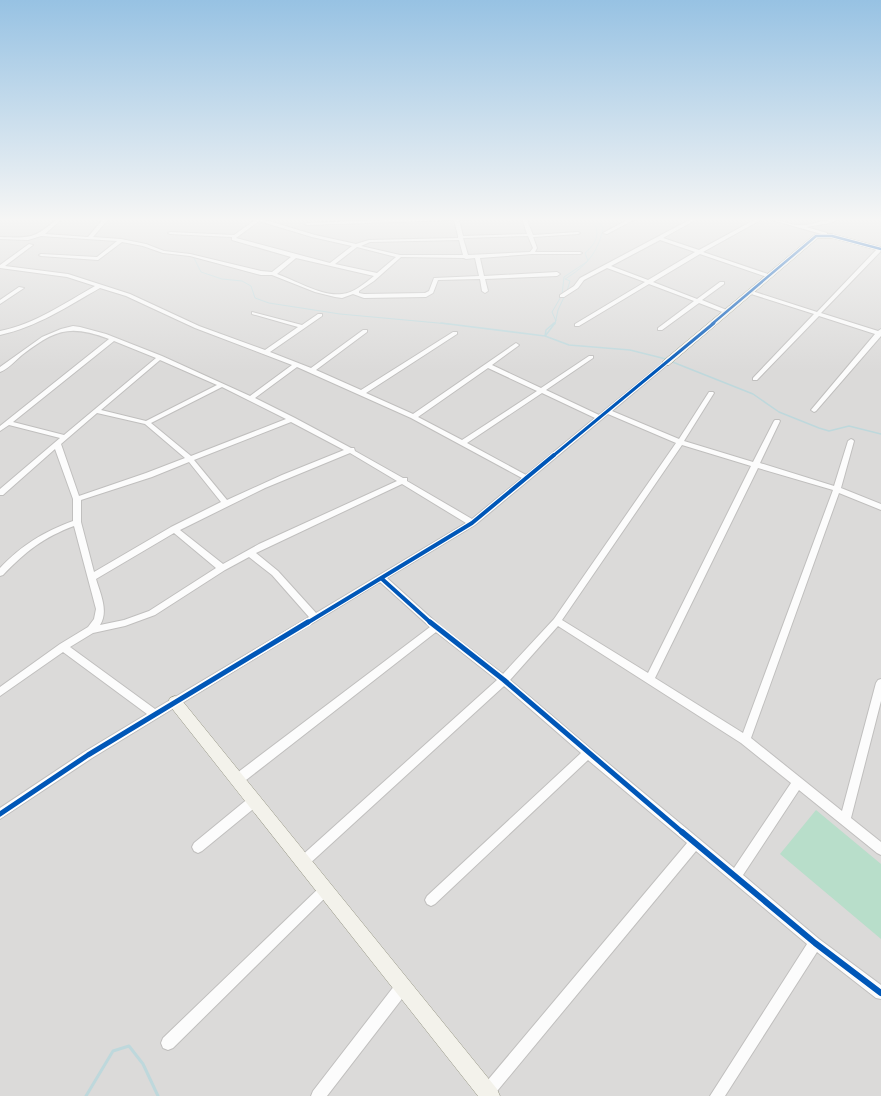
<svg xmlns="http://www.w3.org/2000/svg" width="881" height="1096" viewBox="0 0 881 1096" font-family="'Noto Sans',sans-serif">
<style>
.residential{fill:#dbdad9}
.pitch{fill:#b8deca}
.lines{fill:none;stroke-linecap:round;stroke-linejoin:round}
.stream-far2{stroke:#bed8dc;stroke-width:1}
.stream-far1{stroke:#bed8dc;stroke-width:1.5}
.stream{stroke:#bed8dc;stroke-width:3}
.street-casing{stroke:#c0bfbe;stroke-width:2}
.secondary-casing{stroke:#949482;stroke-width:1}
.street{fill:#fcfcfc;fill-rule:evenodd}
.secondary{fill:#f3f2eb;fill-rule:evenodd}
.cycleway-far4-casing{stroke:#fff;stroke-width:4}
.cycleway-far3-casing{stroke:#fff;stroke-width:5}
.cycleway-far2-casing{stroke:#fff;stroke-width:6}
.cycleway-far1-casing{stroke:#fff;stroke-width:8}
.cycleway-casing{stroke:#fff;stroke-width:8}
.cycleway-far4{stroke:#0057b8;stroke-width:2.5}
.cycleway-far3{stroke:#0057b8;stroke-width:3}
.cycleway-far2{stroke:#0057b8;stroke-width:4}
.cycleway-far1{stroke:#0057b8;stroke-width:5}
.cycleway{stroke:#0057b8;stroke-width:6}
</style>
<rect width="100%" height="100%" fill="#eceae8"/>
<path class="residential" d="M0,218h881v878h-881z"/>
<path class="pitch" d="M816,810l65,54v75l-101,-85z"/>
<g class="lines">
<path class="stream-far2" d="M194,258l7,14 21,7 20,2 9,5 4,12 14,5 71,11 109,10
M567,291l3,-10 -5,-2c21,-13 33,-26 38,-51l-8,-10
M553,324l3,-3 -4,-9 10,-17 2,-18 24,-16 -3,-8c12,-10 16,-21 7,-35
M555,324l3,-14 7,-15"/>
<path class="stream-far1" d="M441,323l104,13 24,9 61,5 36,9
M546,335l9,-12
M545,336l1,-6 8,-7
M670,361l83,33 26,18 40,16 10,3 20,-5 32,8"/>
<path class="stream" d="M86,1096l27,-45 16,-5 14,18 15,32"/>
<g class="street-casing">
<path id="street" d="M58,218h5l-18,16 43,3 16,-19h5l-16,19 28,2 25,5 18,7 26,3 71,17 11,1 19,-15 -59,-17v-3l-62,-3 -2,-1 2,-1 64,3 24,-17h5l-1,1 53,16 41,9 13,-4 89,-2v-2l-4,-16 -147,5 -2,-1 2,-1 128,-5h42l-2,1 -16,1 4,16 64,-2 -5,-16h4l7,17 45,-3 2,1 -2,1 -45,3 4,11 -2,4h45l2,1 -2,1h-48l-52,4 4,18 73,-4 3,2 -3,2 -72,3 3,12 -3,2 -3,-2 -2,-12 -42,1 -5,13 -7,4 -62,1 -11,-4 -11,4 -7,-1 -20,-5 -43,-17h-11l-71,-19 -27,-3 -20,-7 -21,-4 -24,18 -57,-4 -2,-1 2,-1 56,3 20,-16 -76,-5 -13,4 -28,-1v-2c31,1 34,2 58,-19zM259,221l53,16 40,9 -22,17 -94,-25zM528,236l5,12 -3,4 -62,3 -5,-17zM459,240l4,15h-63l-39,-9 9,-4zM357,247l39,10 -19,16 -42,-9zM401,257l63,1 2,1 9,-1 4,18 -45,2 -5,13 -4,2 -61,1 -5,-1v-2l15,-10zM296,258l78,18c-9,7 -20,17 -32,18 -20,3 -47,-14 -65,-20z
M631,218h6l-30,16 -4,-1z
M693,218h6l-36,20 36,12 59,-32h6l-61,34 68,23v2h-4l-67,-23 -47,28 44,17 23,-17h4v2l-22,16 27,11v2h-4l-26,-10 -37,27h-4v-2l36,-27 -45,-17 -70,42h-4v-2l70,-42 -38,-14 -23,12 -6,8 -14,9h-4v-2l14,-9 6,-8zM660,240l35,12 -47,28 -37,-14z
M765,218c12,0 25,8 36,7 14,0 27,-7 40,-7l-11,5 -24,4 21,6v2h-2z
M29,244l4,1 -28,21 63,8 62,20 69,32 66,24 33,-23 -46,-13v-2l50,13 16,-11h4v2l-52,36 41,16 52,-38h4v2l-51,38 45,20 92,-58h4v2l-91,59 47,21 103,-71 3,2 -1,1 -26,19 49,23 48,-32h4v2l-47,32 53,25 65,-53h4v2l-56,47 67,28 30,-47h4l1,1 -30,48 69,21 21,-41 1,-1h4l1,1 -20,42 74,23 14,-45 3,-2 2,1 1,1 -13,47 40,16v6l-42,-17 -88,245 91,73 34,-128 2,-3 3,-1v22l-30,117 30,24v13l-4,-2 -78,-63 -56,85 76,64 62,46v14l-5,-1 -59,-46 -92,144h-15l97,-152 -111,-93 -203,245h-11l-2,-4 2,-5 205,-244 -99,-83 -153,144 -4,2 -4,-2 -2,-4 2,-4 154,-143 -77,-67 -197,180 -4,2 -4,-2 -2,-4 2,-4 198,-178 -61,-48 -195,152 -4,1 -4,-1 -1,-4 1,-4 197,-149 -50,-45 -288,176 -92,61v-11l84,-56 63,-38 -84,-62 -63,44v-9l60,-43 28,-17 6,-8 2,-10 -22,-83c-30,11 -49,26 -71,49l-3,1v-8c22,-23 43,-36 73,-47v-22l-18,-50 -52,46h-3v-6l60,-51 -51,-13 -9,6v-5l109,-87c-40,-15 -54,-9 -87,16 -7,6 -14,14 -22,17v-5l42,-30 19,-8 12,-3 7,1 26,7 56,22 88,40 42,-31 -97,-37 -69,-32 -26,-8c-32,18 -63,39 -100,47v-4c35,-7 65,-28 95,-45l-28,-9 -67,-9v-3zM114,341l42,17 -92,77 -51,-13zM160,360l57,25 -71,36 -45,-11zM297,367l114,51 111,60 -50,41 -65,-38v-3h-4l-48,-27 -1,-3h-3l-56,-30 -40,-20zM488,368l49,23 -75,49 -44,-23zM222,387l64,32 -95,37 -40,-33zM542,393l53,25 -69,57 -59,-32zM97,413l48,11 40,34 -39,15 -67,23 -18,-52zM608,414l68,29 -122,176 -51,55 -64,-49 -52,-47 88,-53zM291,422l53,28 -62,25 -55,25 -33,-40zM682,445l69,21 -103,207 -86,-53zM350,453l47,28 -138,63 -36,20 -43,-34 85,-42zM189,462l32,40 -50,25 -77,45 -13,-50v-22l71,-23zM758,468l75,22 -90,243 -88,-55zM402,484l64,39 -150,90 -38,-42 -22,-18zM174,533l42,35 -67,43 -25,9 -24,5c9,-14 0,-32 -4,-46zM249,557l23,18 37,42 -154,92 -85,-62 23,-14 32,-7 30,-11 70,-45zM558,626l183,117 50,40 -57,85 -142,-118 -82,-70z
M878,248h3v3l-60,62 57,18 3,-2v7l-65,75 -2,1 -3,-2 64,-76 -56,-18 -62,64h-4v-2l61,-64 -66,-21v-2h4l65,21z
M19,287l5,1 -24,16v-4z
M254,796l4,1 1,4 -1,4 -56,46 -4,2 -4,-2 -2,-4 2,-4 56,-46z
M325,884l4,2 2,4 -2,4 -156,154 -5,2 -5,-2 -2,-5 2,-5 158,-152z
M403,980l5,1 1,5 -1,5 -81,105h-16l2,-5 85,-110z"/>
</g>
<g class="secondary-casing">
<path id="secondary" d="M832,234l49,13v4l-49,-13h-14l-149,127h-6v-4l151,-126z
M175,696l5,2 317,391 3,7h-22l-308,-390 -2,-4 2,-4z"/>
</g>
<use href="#street" class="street"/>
<use href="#secondary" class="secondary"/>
<g class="cycleway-far4-casing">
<path id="cycleway-far4" d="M712,324l104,-88h16l49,13"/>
</g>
<g class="cycleway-far3-casing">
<path id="cycleway-far3" d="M553,456l161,-133"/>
</g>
<g class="cycleway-far2-casing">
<path id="cycleway-far2" d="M381,578l50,45
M307,623l165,-100 82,-68"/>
</g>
<g class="cycleway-far1-casing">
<path id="cycleway-far1" d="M430,622l74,58 179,153
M0,814l88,-59 220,-133"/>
</g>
<g class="cycleway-casing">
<path id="cycleway" d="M682,832l133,111 66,50"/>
</g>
<use href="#cycleway-far4" class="cycleway-far4"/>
<use href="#cycleway-far3" class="cycleway-far3"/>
<use href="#cycleway-far2" class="cycleway-far2"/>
<use href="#cycleway-far1" class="cycleway-far1"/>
<use href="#cycleway" class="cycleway"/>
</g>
<linearGradient id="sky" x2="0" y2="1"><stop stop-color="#97c2e3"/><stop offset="0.59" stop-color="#f6f6f5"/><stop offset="1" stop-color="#f6f6f5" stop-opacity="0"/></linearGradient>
<rect width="881" height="372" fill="url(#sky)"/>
</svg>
